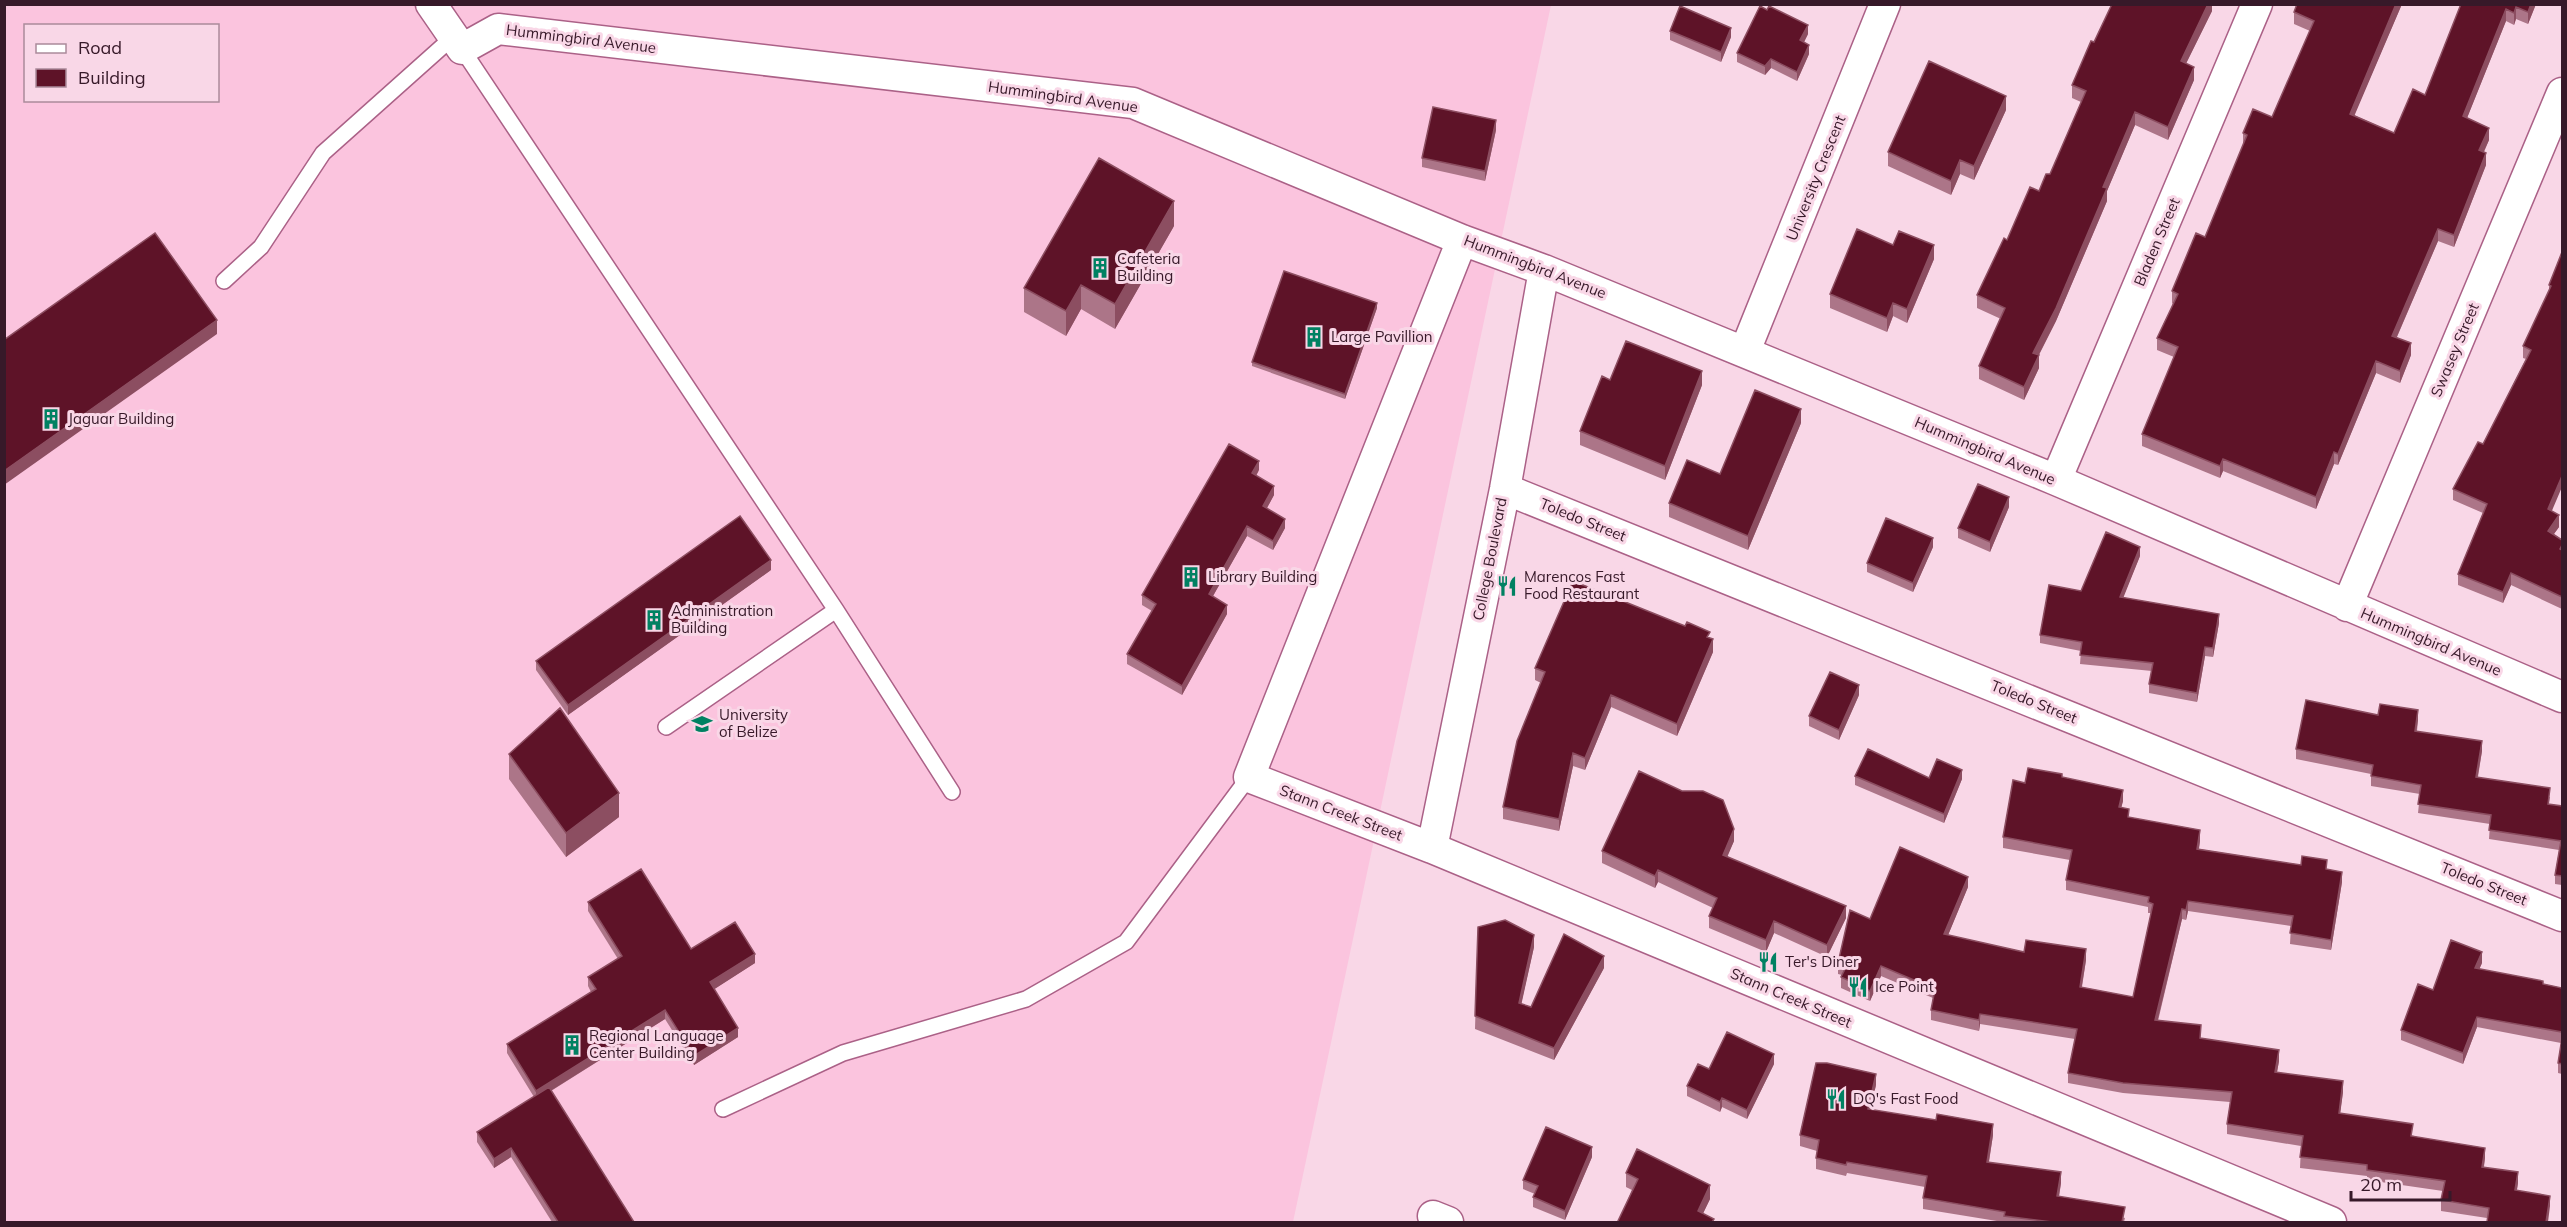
<svg xmlns="http://www.w3.org/2000/svg" width="2567" height="1227" viewBox="0 0 2567 1227" font-family="Mulish,sans-serif">
<style>
.built{fill:#fbc4de;fill-rule:evenodd}
.lines{fill:none;stroke-linecap:round;stroke-linejoin:round}
.lane-casing{stroke:#ab6187;stroke-width:18}
.street-casing{stroke:#ab6187;stroke-width:33}
.lane{stroke:#fff;stroke-width:15}
.street{stroke:#fff;stroke-width:30}
.wall{fill:#ac7588}
.shaded-wall{fill:#8c4e61}
.building{fill:#5e1328;stroke:#8c4e61;stroke-width:1.5}
.labels{text-anchor:middle;stroke-width:6;stroke-linejoin:round;paint-order:stroke}
.street-label{font-size:15px;fill:#371929;stroke:#f9d7e7}
.poi-label{font-size:15px;fill:#371929;stroke:#f9d7e7;text-anchor:start}
</style>
<rect width="100%" height="100%" fill="#f9d7e7"/>
<path class="built" d="M5,5h1546l-258,1217h-1288zM26,26h192v74h-192z"/>
<g class="lines">
<g class="lane-casing">
<path id="lane" d="M462,49l374,561 116,182
M224,281l37,-34 62,-94 130,-116
M666,727l170,-117
M723,1109l120,-56 183,-54 100,-57 123,-165"/>
</g>
<g class="street-casing">
<path id="street" d="M431,4l31,45 36,-20 635,74 329,137 82,30 512,210 506,217
M1462,240l-213,537 183,71 899,374
M1745,351l140,-347
M2056,480l201,-476
M1505,489l1057,427
M2347,606l215,-513
M1432,848l73,-359 39,-219
M1433,1216l15,6"/>
</g>
<use href="#lane" class="lane"/>
<use href="#street" class="street"/>
</g>
<path class="wall" d="M2212,4v7l-26,52 8,17 -26,60 -33,-15 -28,66v10l-51,120 -17,34v13l-15,32 -45,-21v-13l22,-47 -24,-11v-13l30,-55 43,-66 31,-72 -9,-4v-13l22,-43z
M2297,4h105l-48,111 40,18 31,-38 36,-91h75l-8,20 -12,-5 -2,6 -8,-4 -39,97 22,22 -5,12 2,13 -32,82 -16,-6 -41,96 14,18 -11,28 -24,-10 -38,92 -4,-1 -18,45 -93,-38 -3,7 -78,-32v-12l32,-77 -17,-7v-12l16,-34 -1,-1v-12l33,-54 38,-92v-12l29,-16 38,-86 -16,-7v-12z
M1670,31l61,6 -10,25 -51,-22z
M1808,34l-4,8 5,12 -12,27 -26,-13 -6,7 -28,-13v-9z
M2006,110l-32,70 -14,-6 -9,21 -63,-29v-14z
M1496,130l-11,51 -63,-14v-9z
M1174,226l-59,103 -34,-20 -15,27 -42,-24v-24z
M1893,245l41,14 -27,64 -14,-7 -6,16 -57,-24v-14z
M2562,252l-10,259 7,16 -5,7 8,6v69l-51,-24 -8,18 -45,-18v-11l25,-61 -30,-13v-11l30,-45 43,-85 -3,-1v-12l26,-54v-7z
M1377,308l-32,91 -93,-33v-4z
M1610,380l92,5 -37,95 -85,-35v-14z
M1801,423l-53,127 -79,-33v-14l51,-29z
M1259,470l-3,6 18,19 -7,13 18,20 -12,22 -26,-14 -34,60 14,18 -45,81 -55,-31v-10l25,-43 -10,-6v-10z
M2009,507l-19,45 -32,-14v-10z
M1933,547l-20,45 -46,-20v-9z
M2140,556l-17,41 96,26 -6,34 -8,-1 -8,46 -48,-9v-9l3,-13 -72,-7 1,-13 -41,-8v-8l41,-44z
M771,570l-203,145 -32,-45v-9z
M1710,638l3,14 -36,84 -66,-29 -26,63 -12,-4 -14,65 -56,-12v-12l38,-124 -6,-3v-12z
M1859,695l-20,45 -30,-14v-10z
M2378,715l40,5 -1,11 65,20 -4,26 72,20 -1,7 13,2v79l-7,-1v-9l4,-25 -70,-11 1,-15 -72,-11 2,-19 -49,-8v-12l-75,-15v-10z
M509,754l110,63 -53,40 -57,-78z
M1855,776l74,2 33,1 -18,44 -89,-38z
M2062,777l61,24 -2,6 8,11 71,23 -1,8 128,20 15,13 -11,68 -41,-6 1,-18 -103,-15 -2,9 -4,-1 -24,102 43,17 78,23 -2,11 66,20 -3,21 145,45 -1,9 34,16 -1,7 33,16 -63,12 -46,-7v-11l2,-9 -76,-11v-4l-67,-8 1,-22 -74,-12v-10l3,-22 -107,-9 -55,-10v-10l7,-34 -95,-15 -1,7 -48,-11v-10l2,-12 -52,-22 -11,25 -29,-13v-11l1,-2 -4,-1v-11l32,-44 98,-32 -20,48 76,17 62,8 -4,27 51,10 18,-84h-3v-6l-82,-17v-10l4,-20 -67,-12v-11l22,-54z
M1734,841l-7,15 119,62 -19,39 -53,-24 -8,19 -57,-24v-12l4,-8 -55,-26 -3,6 -53,-25v-12z
M588,902l103,47 64,14 -41,26 24,48 -44,28 -29,-46 -114,72 83,131h-82l-41,-65 -17,11 -17,-26v-10l57,-35 -27,-44v-9l84,-52 -3,-6v-9l30,-18 -30,-48z
M1478,927l56,20 -13,57 10,3 73,-39 -50,92 -79,-31z
M2482,963l-3,6 83,19v86l-4,-1v-10l3,-20 -84,-16 -14,37 -62,-24v-10l32,-40z
M1774,1064l-27,55 -25,-12 -2,5 -33,-16v-10l22,-17z
M1876,1085l-6,24 123,26 -4,27 72,21 -2,14 66,21 -1,4h-121l-80,-13v-11l2,-11 -78,-14 -1,3 -30,-7v-11l1,-7 -17,-5v-11z
M1592,1157l-27,63 -32,-13v-10l2,-3 -12,-5v-9z
M1626,1173l84,26 -7,14 11,9h-96l14,-32 -6,-3z"/>
<path class="shaded-wall" d="M2208,4h4v7l-31,63v-13z
M2396,4h6l-52,122v-12z
M2531,4h5l-8,20v-12z
M2516,7v12l-2,6v-12z
M2506,9v12l-43,107v-12z
M1808,25v9l-8,16v-10z
M1731,28v9l-10,25v-10z
M1809,45v9l-12,27v-9z
M1771,59v9l-6,7v-9z
M2194,67v13l-26,60v-13z
M2006,96v14l-32,70v-14z
M2135,112v13l-28,66v10l-51,120 -23,45v-13z
M1496,120v10l-11,51v-10z
M2489,128v12l-10,22v-12z
M2486,153v12l-32,82v-12z
M1960,160v14l-9,21v-14z
M1174,201v25l-59,103v-25z
M2438,229v12l-46,107v-12z
M1934,245v14l-27,64v-14z
M1081,285v24l-15,27v-25z
M1377,303v5l-32,91v-5z
M1893,303v13l-6,16v-14z
M217,320v14l-213,151v-14z
M2411,343v12l-11,28v-12z
M2039,355v13l-15,32v-13z
M2376,361v12l-38,92v-11z
M1702,371v14l-37,95v-14z
M1801,409v14l-53,127v-14z
M2334,452v12l-18,45v-12z
M2223,459v12l-3,7v-12z
M1259,461v9l-7,13v-10z
M2562,476v11l-14,33v-11z
M1274,486v9l-11,20v-9z
M2009,497v10l-19,45v-10z
M2559,515v12l-11,15v-11z
M1285,519v9l-12,22v-9z
M1247,526v10l-38,67v-9z
M1933,538v9l-20,45v-9z
M2140,547v9l-20,50v-9z
M771,560v10l-203,145v-10z
M2511,573v12l-8,18v-11z
M1227,605v9l-45,81v-9z
M2219,614v9l-6,34v-9z
M1713,639v13l-36,84v-12z
M2205,647v9l-8,46v-9z
M1859,685v10l-20,45v-10z
M1611,695v12l-26,63v-12z
M2418,710v10l-3,20v-9z
M2482,741v10l-6,35v-9z
M1573,753v13l-14,65v-12z
M1962,770v9l-18,44v-9z
M2123,790v11l-4,16v-10z
M619,793v24l-53,40v-24z
M1734,829v12l-11,26v-12z
M2200,830v11l-3,18v-10z
M1658,870v12l-3,6v-12z
M2342,872v10l-11,68v-10z
M1968,877v10l-24,58v-11z
M2188,901v10l-2,9v-10z
M1846,906v12l-19,39v-12z
M2182,909v10l-27,112v-11z
M1774,921v12l-8,19v-12z
M1534,935v12l-15,68v-12z
M2086,949v11l-6,37v-10z
M2482,952v11l-7,16v-11z
M755,954v9l-45,29v-10z
M1604,956v12l-50,92v-12z
M1881,966v10l-11,25v-10z
M665,1010v9l-129,81v-9z
M1980,1014v10l-1,7v-11z
M2477,1017v10l-14,37v-11z
M738,1028v9l-44,28v-9z
M2279,1050v11l-4,22v-11z
M1774,1054v10l-27,55v-9z
M1876,1074v11l-8,35v-11z
M2343,1081v11l-4,31v-10z
M1722,1098v9l-2,5v-10z
M1993,1124v11l-6,38v-11z
M1592,1147v10l-27,63v-9z
M511,1148v9l-17,11v-9z
M2485,1148v10l-3,19v-10z
M2061,1172v11l-4,24v-11z
M2518,1172v11l-3,17v-10z
M1710,1185v14l-11,23 -1,-11z
M2550,1196v10l-2,16h-2z"/>
<path class="building" d="M2112,4h96l-27,57 13,6 -26,60 -33,-15 -32,75 4,1 -51,120 -23,45 6,2 -15,32 -45,-21 26,-58 -28,-13 27,-57 3,2 23,-53 9,4 7,-17h4l36,-83 -14,-6 19,-44 3,1z
M2297,4h99l-46,110 44,19 19,-44 12,6 36,-91h70l-3,8 -12,-5 -2,6 -8,-4 -43,107 26,12 -10,22 7,3 -32,82 -16,-6 -46,107 19,7 -11,28 -24,-10 -38,93 -4,-2 -18,45 -93,-38 -3,7 -78,-32 36,-87 -21,-9 21,-44 -6,-3 24,-58 9,4 42,-102 -4,-2 10,-24 19,8 42,-96 -20,-9z
M1680,6l51,22 -10,24 -51,-21z
M1760,6l7,4 2,-4 39,19 -8,15 9,5 -12,27 -26,-13 -6,7 -28,-13z
M1929,61l77,35 -32,70 -14,-6 -9,21 -63,-29z
M1433,107l63,13 -11,51 -63,-13z
M1099,158l75,43 -59,103 -34,-19 -15,26 -42,-23z
M1857,229l36,16 6,-14 35,14 -27,64 -14,-6 -6,15 -57,-24z
M155,233l62,87 -213,151v-131z
M2562,252v224l-14,33 11,6 -11,16 14,9v5l-2,4 2,1v47l-51,-24 -8,19 -45,-18 29,-70 -34,-15 25,-47 5,2 48,-94 -8,-4 28,-60 -2,-1z
M1284,271l93,32 -32,91 -93,-32z
M1626,341l76,30 -37,95 -85,-35 22,-55 8,4z
M1755,390l46,19 -53,127 -79,-33 18,-43 33,14z
M1229,444l30,17 -7,12 22,13 -11,20 22,13 -12,22 -26,-15 -38,68 18,11 -45,81 -55,-32 29,-50 -14,-9z
M1978,484l31,13 -19,45 -32,-14z
M740,516l31,44 -203,145 -32,-44z
M1886,518l47,20 -20,45 -46,-20z
M2106,532l34,15 -20,50 99,17 -6,34 -8,-1 -8,46 -48,-9 4,-21 -73,-8 2,-13 -42,-7 9,-50 32,6z
M1573,581l112,45 2,-4 23,10 -3,5 6,2 -36,85 -66,-29 -26,63 -12,-5 -14,66 -56,-12 14,-66 28,-69 -10,-4z
M1830,672l29,13 -20,45 -30,-14z
M2306,700l72,15 2,-11 38,6 -3,21 67,10 -6,36 74,11 -2,16 14,2v70l-7,-1 6,-34 -72,-11 2,-15 -73,-11 3,-19 -50,-9 2,-11 -77,-16z
M560,708l59,85 -53,40 -57,-79z
M1868,749l61,29 8,-19 25,11 -18,44 -89,-38z
M2028,768l34,6v3l61,13 -4,17 10,2 -1,8 72,13 -3,19 104,16 1,-9 25,4 -1,9 16,3 -11,68 -41,-7 3,-17 -105,-15 -2,9 -4,-1 -27,111 46,5 -1,13 79,12 -4,22 68,9 -4,32 74,11 -2,12 74,12 -3,19 36,5 -3,18 35,6 -4,26h-59l2,-14 -48,-8 4,-19 -78,-11v-5l-67,-8 3,-21 -76,-12 5,-32 -109,-9 -55,-10 9,-44 -97,-15 -1,6 -48,-10 4,-21 -54,-23 -11,25 -29,-14 5,-10 -8,-4 12,-53 20,9 30,-72 68,30 -24,57 80,18 2,-12 60,9 -6,38 53,10 20,-93 -5,-2 1,-5 -83,-17 6,-30 -69,-13 10,-57 12,3z
M1639,771l43,20h21l20,9 11,29 -11,26 123,51 -19,39 -53,-24 -8,19 -57,-24 8,-18 -59,-28 -3,6 -53,-25z
M641,869l50,80 44,-27 20,32 -45,28 28,46 -44,28 -29,-46 -129,81 -29,-47 89,-55 -8,-12 34,-21 -34,-54z
M1505,920l29,15 -15,68 12,4 33,-73 40,22 -50,92 -79,-32 3,-89z
M2451,940l31,12 -7,16 68,13v3l19,4v44l-85,-15 -14,36 -62,-23 17,-46 15,6z
M1727,1032l47,22 -27,56 -25,-12 -2,4 -33,-16 11,-22 11,5z
M2562,1038v26l-4,-1z
M1816,1063h11l49,11 -8,35 68,11 1,-6 56,10 -6,38 74,10 -4,24 68,11 -3,15h-70l-48,-6 1,-4 -82,-14 4,-22 -80,-14 -1,3 -30,-7 3,-18 -19,-5z
M549,1087l85,135h-76l-47,-74 -17,11 -17,-27z
M1546,1127l46,20 -27,64 -32,-14 5,-11 -15,-6z
M1637,1149l73,36 -12,26 16,8 -2,3h-92l-2,-1 20,-42 -12,-6z"/>
<defs>
<g id="building-bare" transform="scale(1.62)"><path d="M-4-6H4V6H1V3H-1V6H-4ZM-2.5-4.3h1.7v1.8h-1.7ZM.8-4.3h1.7v1.8H.8ZM-2.5-1h1.7V.8h-1.7ZM.8-1h1.7V.8H.8Z" fill="#008162" stroke="#f9d7e7" stroke-width="2.5" paint-order="stroke"/></g>
<g id="restaurant-bare" transform="scale(1.62)"><path d="M-5-6h1v4h1v-4h1v4h1v-4h1v5L-1.5 .5V6h-2V.5L-5-1ZM5-6V6H3V1.5H1.5Q1.5-4 5-6Z" fill="#008162" stroke="#f9d7e7" stroke-width="2.5" paint-order="stroke"/></g>
<g id="university-bare" transform="scale(1.62)"><path d="M0-5L7-2L0 1L-7-2ZM-4 1L0 2.5L4 1V4Q0 6-4 4Z" fill="#008162" stroke="#f9d7e7" stroke-width="2.5" paint-order="stroke"/></g>
</defs>
<g fill-rule="evenodd">
<use href="#building-bare" x="1100" y="268"/>
<use href="#building-bare" x="1314" y="337"/>
<use href="#building-bare" x="51" y="419"/>
<use href="#building-bare" x="1191" y="577"/>
<use href="#restaurant-bare" x="1507" y="586"/>
<use href="#building-bare" x="654" y="620"/>
<use href="#university-bare" x="702" y="724"/>
<use href="#restaurant-bare" x="1768" y="962"/>
<use href="#restaurant-bare" x="1858" y="987"/>
<use href="#building-bare" x="572" y="1045"/>
<use href="#restaurant-bare" x="1836" y="1099"/>
</g>
<g class="labels">
<g class="street-label">
<text transform="translate(581 39) rotate(7)" y="5">Hummingbird Avenue</text>
<text transform="translate(1063 97) rotate(8)" y="5">Hummingbird Avenue</text>
<text transform="translate(1816 178) rotate(-68)" y="5">University Crescent</text>
<text transform="translate(2157 242) rotate(-67)" y="5">Bladen Street</text>
<text transform="translate(1535 267) rotate(21)" y="5">Hummingbird Avenue</text>
<text transform="translate(2455 350) rotate(-67)" y="5">Swasey Street</text>
<text transform="translate(1985 451) rotate(23)" y="5">Hummingbird Avenue</text>
<text transform="translate(1583 520) rotate(22)" y="5">Toledo Street</text>
<text transform="translate(1490 559) rotate(-79)" y="5">College Boulevard</text>
<text transform="translate(2431 642) rotate(23)" y="5">Hummingbird Avenue</text>
<text transform="translate(2034 702) rotate(22)" y="5">Toledo Street</text>
<text transform="translate(1341 813) rotate(21)" y="5">Stann Creek Street</text>
<text transform="translate(2484 884) rotate(22)" y="5">Toledo Street</text>
<text transform="translate(1791 998) rotate(23)" y="5">Stann Creek Street</text>
</g>
<g class="poi-label">
<text x="1117" y="264">Cafeteria<tspan x="1117" dy="17">Building</tspan></text>
<text x="1331" y="342">Large Pavillion</text>
<text x="68" y="424">Jaguar Building</text>
<text x="1208" y="582">Library Building</text>
<text x="1524" y="582">Marencos Fast<tspan x="1524" dy="17">Food Restaurant</tspan></text>
<text x="671" y="616">Administration<tspan x="671" dy="17">Building</tspan></text>
<text x="719" y="720">University<tspan x="719" dy="17">of Belize</tspan></text>
<text x="1785" y="967">Ter's Diner</text>
<text x="1875" y="992">Ice Point</text>
<text x="589" y="1041">Regional Language<tspan x="589" dy="17">Center Building</tspan></text>
<text x="1853" y="1104">DQ's Fast Food</text>
</g>
</g>
<rect width="2567" height="1227" fill="none" stroke="#371929" stroke-width="12"/>
<rect x="24" y="24" width="195" height="78" fill="#f9d7e7" stroke="#ab8b9b" stroke-width="1.5"/>
<rect x="36" y="44" width="30" height="9" fill="#ffffff" stroke="#ab8b9b" stroke-width="1.5"/>
<text x="78" y="54" font-size="18" fill="#371929">Road</text>
<rect x="36" y="69" width="30" height="18" fill="#5e1328" stroke="#ab8b9b" stroke-width="1.5"/>
<text x="78" y="84" font-size="18" fill="#371929">Building</text>
<path d="M2351 1191v9h99v-9" fill="none" stroke="#371929" stroke-width="3"/>
<text x="2360" y="1191" font-size="18" fill="#371929" stroke="#f9d7e7" stroke-width="4.5" paint-order="stroke">20 m</text>
</svg>
